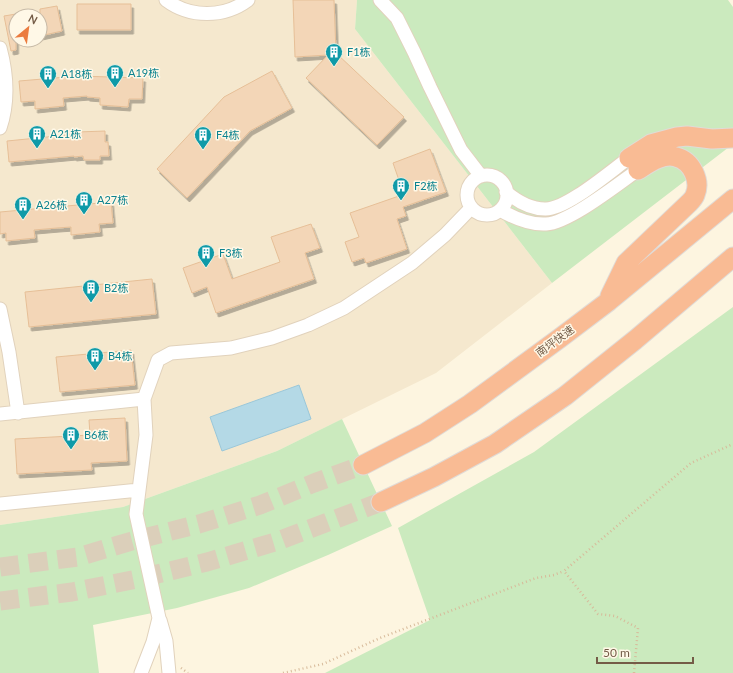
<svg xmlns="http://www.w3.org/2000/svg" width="733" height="673" viewBox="0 0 733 673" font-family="Lato,'Noto Sans SC',sans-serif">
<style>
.residential{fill:#f5e8ce;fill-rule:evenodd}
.green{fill:#cbeabe}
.water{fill:#b4d9e6;stroke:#9ac7d9}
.building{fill:#f3d6b7;stroke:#e6bf97;filter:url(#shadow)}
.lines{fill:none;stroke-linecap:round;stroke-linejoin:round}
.highway-tunnel{stroke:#dbcfba;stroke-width:19;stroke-dasharray:19 10;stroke-linecap:butt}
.minor-casing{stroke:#e1d2bc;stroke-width:15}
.highway-casing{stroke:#e0dbd7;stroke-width:21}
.path{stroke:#d7ba9a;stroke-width:2.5;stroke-dasharray:1 3;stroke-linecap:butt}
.minor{stroke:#fff;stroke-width:13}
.highway{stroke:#f9bb94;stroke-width:19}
.labels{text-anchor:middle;stroke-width:3;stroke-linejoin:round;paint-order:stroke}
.culture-label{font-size:11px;fill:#0d838f;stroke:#fff8e7;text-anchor:start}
.street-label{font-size:11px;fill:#745c47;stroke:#fff8e7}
</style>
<defs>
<filter id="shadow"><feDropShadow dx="2.5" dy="4" stdDeviation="0" flood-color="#0004"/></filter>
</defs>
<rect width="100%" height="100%" fill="#fdf5e0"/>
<path class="residential" d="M0,0h357l-2,29 197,254 -116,90 -159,78 -154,56 -123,18zM16,16h24v24h-24z"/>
<path class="green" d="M357,0h371l5,7v137l-181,139 -197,-254z
M733,307v366h-408l105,-53 -32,-92 136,-76z
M342,419l50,107 -64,29 -79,33 -72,20 -84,17 6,48h-99v-148l123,-18 154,-56z"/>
<path class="water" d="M299,385l12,34 -89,32 -12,-34z"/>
<path class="building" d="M293,0h41l2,53 68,64 -27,28 -71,-67 22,-23 -33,2z
M77,4h54v26h-54z
M57,6l5,25 -22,5v-27z
M16,14v36l-5,1 -7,-35z
M272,71l20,37 -42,23 -63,67 -30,-29 67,-72z
M78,76l65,2 -1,21h-13l-1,8 -28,-2v-7l-13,-1v-1l-24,2 1,8 -29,3v-8l-14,1 -2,-21z
M105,131v11h3l1,14h-9v4h-16l-1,-4 -9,1v-1l-65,6 -2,-21 70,-7v-2z
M430,149l16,43 -43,15 3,9 -9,3 10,30 -41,14 -2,-5 -12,4 -7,-20 14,-5 -9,-24 49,-17 -2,-5 5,-2 -9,-26z
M111,202l2,21 -14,1 1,8 -29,3v-8l-14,1 -23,2 1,8 -29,3v-8l-6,1v-22z
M311,224l9,24 -15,5 9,26 -98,34 -9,-26 -15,6 -9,-25 40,-14 9,25 48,-17 -9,-25z
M152,279l4,35 -127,13 -4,-35z
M131,350l4,35 -75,7 -4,-35z
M125,418l2,43 -36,2 1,7 -75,4 -2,-35 75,-4 -1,-15z"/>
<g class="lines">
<path class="highway-tunnel" d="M0,567l78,-10 54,-16 67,-17 61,-19 54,-22 49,-18
M0,601l72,-9 65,-13 70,-17 68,-20 106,-40"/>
<g class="minor-casing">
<path id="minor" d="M166,0c24,18 58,18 82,0
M380,0l17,18 17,34 16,35 31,63 20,26
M0,48c7,26 9,53 0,80
M467 195a20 20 0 1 1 40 0a20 20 0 1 1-40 0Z
M506,192c12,10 24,17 39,17 21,1 67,-39 84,-51
M500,210c14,8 30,15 46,14 23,-1 72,-40 92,-54
M0,309l9,43 9,61
M0,414l144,-15
M0,504l139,-14
M160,620l6,21 3,32
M141,673l12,-31 6,-24 -23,-104 10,-79 -2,-36 14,-39 13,-7 60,-5 41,-10 36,-13 36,-17 68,-45 33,-28 26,-27"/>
</g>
<g class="highway-casing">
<path id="highway" d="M629,158l22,-14 26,-7 10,-1 25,3 21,-1
M610,296l16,-33 63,-60c2,-2 5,-5 6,-8 6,-14 -3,-34 -19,-38 -13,-4 -27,6 -38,13
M363,465l62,-32 45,-29 90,-66 49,-37 124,-102
M381,502l53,-25 61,-33 70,-48 70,-56 98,-83"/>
</g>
<path class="path" d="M181,668l7,5
M283,673l40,-9 57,-26 156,-60 18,-3 10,-4
M634,673l4,-45 -23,-12 -17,-2 -34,-43 127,-108 42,-19"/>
<use href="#minor" class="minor"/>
<use href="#highway" class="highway"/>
</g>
<defs>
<g id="building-pin" transform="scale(0.9)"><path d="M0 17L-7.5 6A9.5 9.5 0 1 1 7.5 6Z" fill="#0f9aa8" stroke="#fff8e7"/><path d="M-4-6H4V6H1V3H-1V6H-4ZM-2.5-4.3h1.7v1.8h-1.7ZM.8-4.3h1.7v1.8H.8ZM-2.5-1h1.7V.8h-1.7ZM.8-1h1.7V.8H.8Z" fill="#fff"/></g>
</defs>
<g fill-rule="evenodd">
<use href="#building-pin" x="334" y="52"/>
<use href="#building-pin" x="115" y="73"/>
<use href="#building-pin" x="48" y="74"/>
<use href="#building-pin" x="37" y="134"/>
<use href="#building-pin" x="203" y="135"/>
<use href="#building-pin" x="401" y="186"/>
<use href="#building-pin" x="84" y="200"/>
<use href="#building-pin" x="23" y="205"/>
<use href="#building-pin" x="206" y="253"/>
<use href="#building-pin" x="91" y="288"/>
<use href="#building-pin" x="95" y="356"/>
<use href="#building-pin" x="71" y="435"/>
</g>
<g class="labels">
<g class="culture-label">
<text x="347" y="56">F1栋</text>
<text x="128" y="77">A19栋</text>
<text x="61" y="78">A18栋</text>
<text x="50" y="138">A21栋</text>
<text x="216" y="139">F4栋</text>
<text x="414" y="190">F2栋</text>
<text x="97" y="204">A27栋</text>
<text x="36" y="209">A26栋</text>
<text x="219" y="257">F3栋</text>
<text x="104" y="292">B2栋</text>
<text x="108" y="360">B4栋</text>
<text x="84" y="439">B6栋</text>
</g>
<g class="street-label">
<text transform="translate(555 341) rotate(-36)" y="4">南坪快速</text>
</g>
</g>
<g transform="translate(28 28) rotate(29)"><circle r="19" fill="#fff8e7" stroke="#c7baa7"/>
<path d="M0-3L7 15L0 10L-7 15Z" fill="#eb7c40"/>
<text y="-6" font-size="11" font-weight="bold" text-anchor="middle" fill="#745c47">N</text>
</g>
<path d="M597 657v6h96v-6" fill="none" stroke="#745c47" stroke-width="2"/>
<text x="603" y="657" font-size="12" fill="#745c47" stroke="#fff8e7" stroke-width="3" paint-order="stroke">50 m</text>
</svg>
